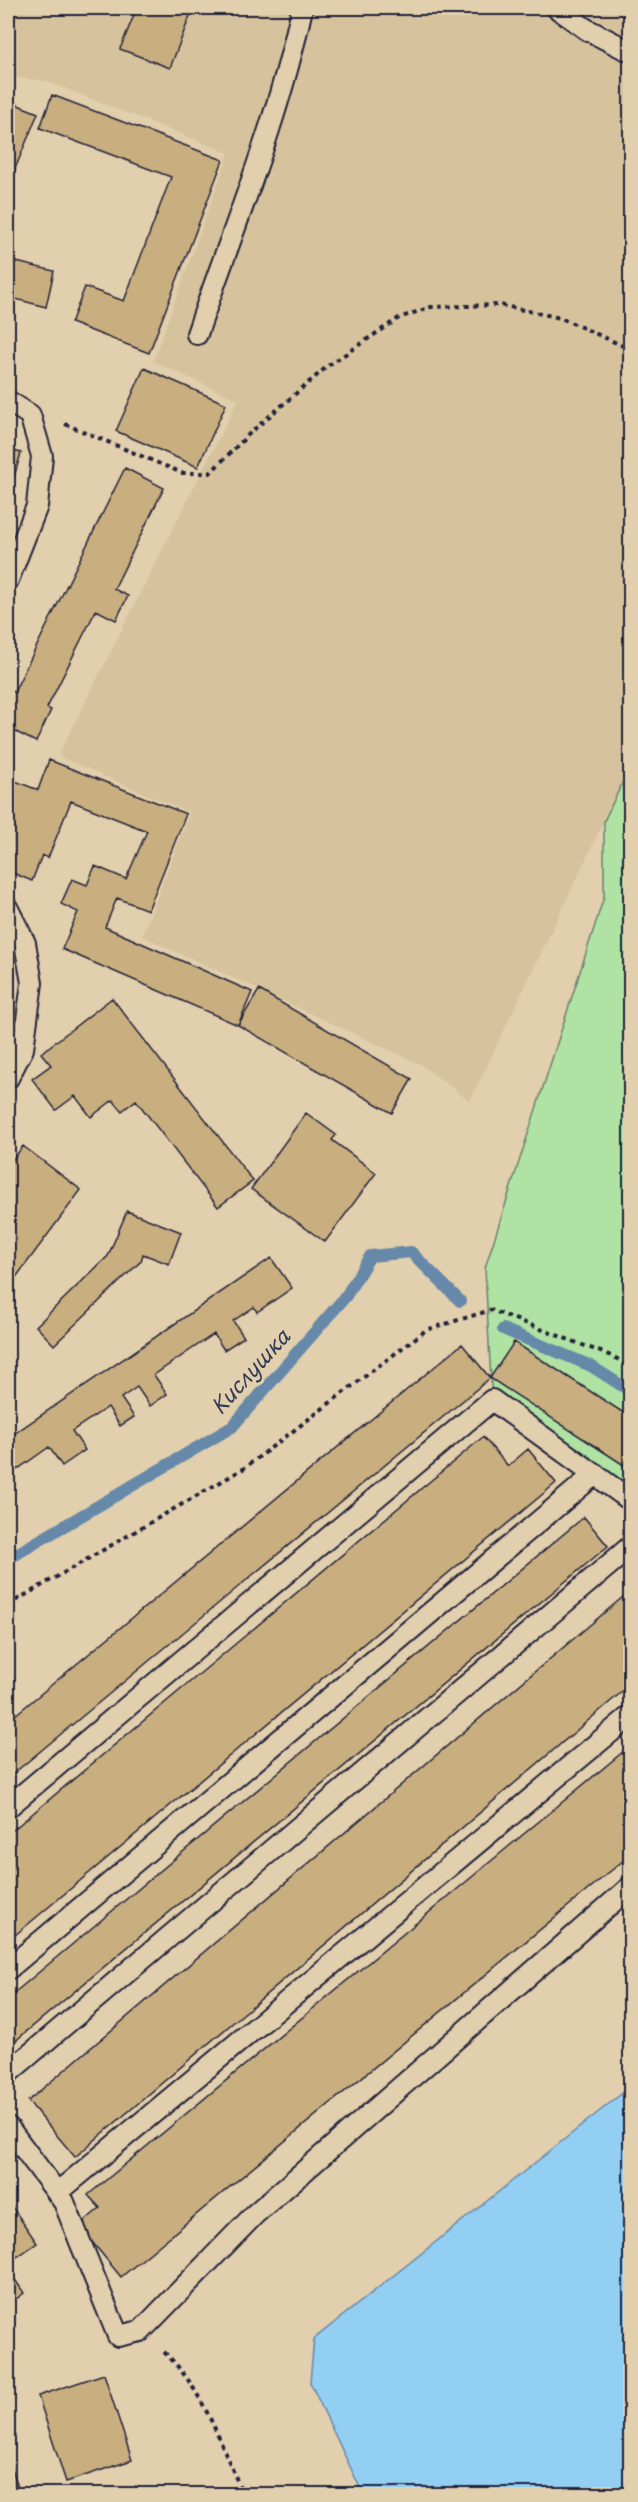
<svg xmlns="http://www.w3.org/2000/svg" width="638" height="2502" viewBox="0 0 638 2502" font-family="'Playpen Sans',sans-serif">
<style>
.built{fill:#d6c29d}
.green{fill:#afe2a3;stroke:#68826f;stroke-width:1.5}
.water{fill:#93cef3;stroke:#6689a9;stroke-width:1.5}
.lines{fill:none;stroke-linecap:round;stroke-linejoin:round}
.stream{stroke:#6689a9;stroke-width:12}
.building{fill:#c9af7f;stroke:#22223b;stroke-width:1.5}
.lane-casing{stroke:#22223b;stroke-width:24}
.path{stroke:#22223b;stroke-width:4;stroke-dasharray:4.5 4.5;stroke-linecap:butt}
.lane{stroke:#e2cfad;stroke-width:20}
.labels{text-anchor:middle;stroke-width:6;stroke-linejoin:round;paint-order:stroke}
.water-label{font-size:21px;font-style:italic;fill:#333c57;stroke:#e2cfad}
</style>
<rect width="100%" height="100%" fill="#e2cfad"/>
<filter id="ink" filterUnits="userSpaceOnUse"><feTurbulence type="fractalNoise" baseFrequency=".0167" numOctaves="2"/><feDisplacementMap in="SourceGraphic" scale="12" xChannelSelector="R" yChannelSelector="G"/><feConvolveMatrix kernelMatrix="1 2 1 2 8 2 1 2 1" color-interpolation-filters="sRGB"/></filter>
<g filter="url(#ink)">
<path class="built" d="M8,8h622v759l-160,334 -50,-37 -278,-128 48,-123 -132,-57 180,-356 -85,-39 76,-208 -183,-72 -38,-4z"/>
<path class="green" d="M630,767v733l-138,-100 -7,-132 119,-371v-76z"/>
<path class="water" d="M630,2087v407h-267l-53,-112 4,-43z"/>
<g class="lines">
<path class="stream" d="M503,1329l88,37 39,25
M8,1559l224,-132 114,-131 24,-40 41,-4 49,49"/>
</g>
<path class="building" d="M137,8h56l-23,60 -50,-19z
M52,95l171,65 -74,193 -78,-30 14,-36 39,14 47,-124 -131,-49z
M8,101l30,12 -30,73z
M8,260l46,11 -8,36 -38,-10z
M144,368l82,36 -28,63 -82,-36z
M8,449l13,4 -13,44z
M125,468l39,20 -50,101 14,7 -12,24 -20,-10 -49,98 4,2 -15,32 -28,-14v-39l6,3z
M49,760l137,54 -38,96 -31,-12 -12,29 147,65 -14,33 -176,-76 16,-37 -17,-8 11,-25 15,6 8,-19 31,13 21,-48 -76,-30 -23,57 -6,-3 -10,26 -24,-10v-93l30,12z
M259,990l153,89 -20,34 -154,-88z
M112,998l141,183 -35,26 -82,-107 -14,11 -9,-11 -22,17 -16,-21 -19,14 -24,-31 19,-14 -10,-12z
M306,1113l30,22 -4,5 44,33 -51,69 -74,-53z
M23,1146l58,44 -73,98v-122z
M127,1211l54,21 -12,32 -26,-10 -2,7 -87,84 -18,-19 72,-70z
M271,1258l21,30 -35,24 -3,-5 -21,14 11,16 -20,13 -10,-16 -60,41 13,19 -17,12 -13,-19 -16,11 13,19 -14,9 -12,-19 -36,24 13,19 -23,16 -13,-19 -41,29v-38z
M514,1342l116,75v52l-140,-91z
M462,1344l28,34 -482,400v-57z
M483,1437l25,29 20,-17 28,34 -548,458v-107z
M584,1517l24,29 -600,501v-49z
M630,1591v94l-555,472 -47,-56z
M630,1746v109l-509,422 -42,-51 21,-18 -12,-13z
M8,2201l29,42 -29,20z
M8,2269l16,24 -16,12z
M104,2374l28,86 -66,22 -28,-86z
M9,2458l11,36h-12z"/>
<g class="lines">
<g class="lane-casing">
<path id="lane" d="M557,8l29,21 39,20
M197,334c37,-108 82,-215 105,-326
M8,401l22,14 12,41 -5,50 -29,74
M8,909l17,34 7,40 -9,66 -15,29
M8,1807l484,-407 138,100
M8,1969l587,-495
M8,2073l622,-526
M8,2127l56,75 54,134 23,-5 114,-117 375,-327
M57,2193l573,-477"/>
</g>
<path class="path" d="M65,424l117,49h28l41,-41 78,-67 70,-47 32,-11 69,-2 61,13 69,31
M8,1605l235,-136 183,-139 65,-20 123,47 16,10
M164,2352c40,37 57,94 79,142"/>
<use href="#lane" class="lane"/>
</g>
</g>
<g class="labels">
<g class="water-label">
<text transform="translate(251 1372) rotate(-48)" y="7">Кислушка</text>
</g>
</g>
<rect width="638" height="2502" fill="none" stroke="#e2cfad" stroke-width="30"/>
<rect x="15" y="15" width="608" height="2472" fill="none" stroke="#22223b" stroke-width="2" filter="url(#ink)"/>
</svg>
